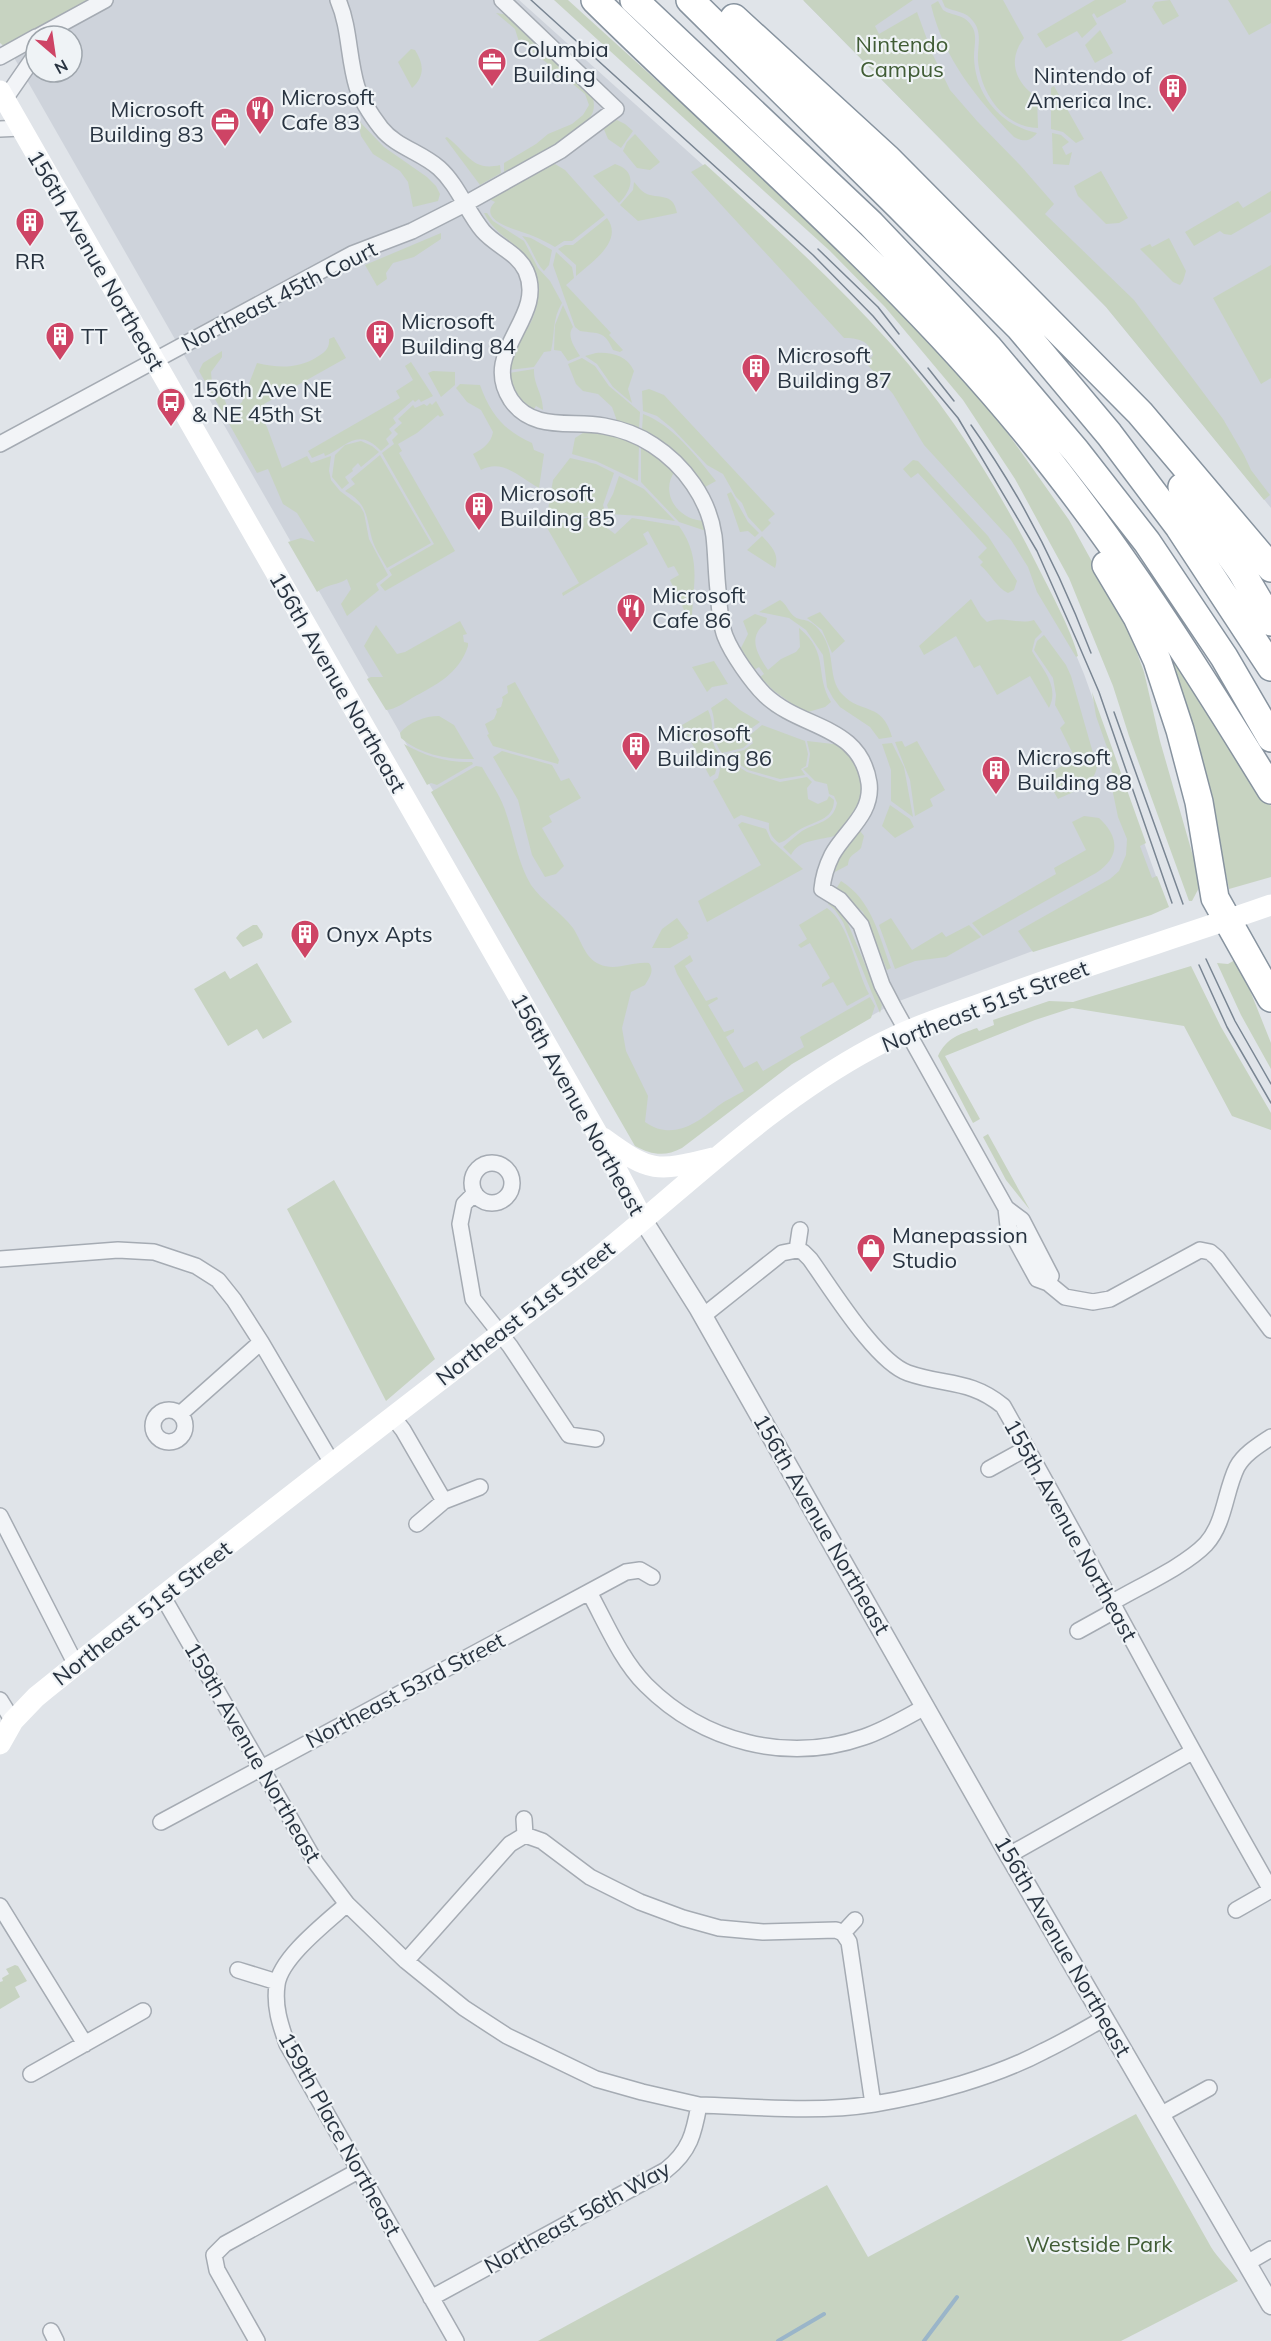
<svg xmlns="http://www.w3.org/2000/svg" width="1271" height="2341" viewBox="0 0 1271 2341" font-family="Mulish,sans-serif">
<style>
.built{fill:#ced3db;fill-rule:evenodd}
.green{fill:#c7d3c1}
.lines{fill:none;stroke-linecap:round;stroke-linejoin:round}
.stream{stroke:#9ab5c9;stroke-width:4}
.minor-casing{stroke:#a5abb3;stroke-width:18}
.tertiary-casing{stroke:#a5abb3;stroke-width:21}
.motorway-casing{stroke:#87939f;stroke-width:30}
.minor{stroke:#f2f4f7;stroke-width:15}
.tertiary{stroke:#f2f4f7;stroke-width:18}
.secondary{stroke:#fff;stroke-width:21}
.motorway{stroke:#fff;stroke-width:27}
.tram{stroke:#798592;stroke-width:1.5}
.labels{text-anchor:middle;stroke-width:4.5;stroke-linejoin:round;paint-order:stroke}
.park-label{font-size:22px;fill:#405c35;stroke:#eff3f6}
.poi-label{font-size:22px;fill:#283340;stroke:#eff3f6;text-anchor:start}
.street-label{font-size:22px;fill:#283340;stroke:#eff3f6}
</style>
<rect width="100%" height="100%" fill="#e0e4e9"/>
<path class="built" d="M0,0h519l263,236 106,110 168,261 28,67 83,233 -129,42 -144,54 -106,60 -109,86 -44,-5 -635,-1111zM36,36h36v36h-36z
M805,0h466v508l-165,-201 -302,-306z"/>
<path class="green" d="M0,0h91l-86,47 -5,-4z
M554,0h14l261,237 145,151 40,54 55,78 58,105 17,47 16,69 41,143 -9,17h-3l-60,-165 -16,-50 -44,-108 -54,-99 -52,-79 -78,-93 -55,-56z
M803,0h110l-38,26 4,8 38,-22 15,41 18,37 27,31 43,44 34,39 -9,10 89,86 89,119 21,36 7,15 19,25 -6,5 -158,-193z
M942,0h61l21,38c-17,22 -9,45 13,59l1,31c-34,-1 -57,-34 -60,-67 -1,-14 5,-28 -5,-40 -7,-10 -18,-9 -28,-14z
M1095,0h31v2l-29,16 -3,-5 -2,2 5,9 -15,14 -5,-7 -31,17 -9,-14z
M1170,0l9,16 -16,9 -11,-18 3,-5z
M1228,0h43v23l-22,12z
M938,1l5,9c9,6 21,4 28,15 7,9 3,20 3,32 1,38 26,68 63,76 -7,9 -14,9 -23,4 -38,-39 -70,-78 -83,-132z
M496,13l14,2 82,80c2,6 3,13 0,19 -10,19 -68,47 -88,58v-9l32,-19 12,-10 24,-10 11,-9 6,-10 -4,-11 -16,-13h-9l-9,-10 -4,-8 -28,-21 -4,-13z
M1100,30l13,23 -18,10 -10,-18z
M411,49l4,1c9,14 10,26 -3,38l-14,-26z
M1054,86l30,53 -8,4 -13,-11 -12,-3v-41z
M617,120l8,4 8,7 -12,17 -13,-9 -5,-12z
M360,122l24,25 43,30 9,9 4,8 -2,7 -25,6 -5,-25 -8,-11 -27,-17 -12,-18 -3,-13z
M1052,133l9,2 8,7 -7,5 4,8 6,-3 -3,13 -16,-1z
M635,134l25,28 -10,8 -13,-2 -14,-17 4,-9z
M447,137c20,15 25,35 53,28l1,8 -21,12 -35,-47z
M555,164l10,6 40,45 -33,26h-8l-9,6c-7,-4 -14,-8 -22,-11 -10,-5 -58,-14 -38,-34l-6,-3 59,-34z
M615,164c22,7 18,25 4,39l-26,-27z
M705,164c64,58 129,116 187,181 58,65 106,142 145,220 12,24 35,66 41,91l-2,1 -39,-65 -9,-25 -17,-27 -87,-95 -31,-51 -26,-30 6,-9c-4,-15 -16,-17 -29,-17l-153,-166z
M1101,171l27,47 -9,5 -13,1 -28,-28 -4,-10z
M634,182c3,3 7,9 11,11 13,7 28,-2 32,20l-39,8 -18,-16 13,-15z
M1271,191v21l-40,23 -7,-1 -4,-3 -26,15 -9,-14 53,-31 5,7z
M484,213h3l6,8 31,20 14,27 12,13 12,22c-10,16 -7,31 -11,48l-7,1 -10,15 -25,3c2,-7 2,-16 5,-23 4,-8 11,-15 16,-23 11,-21 11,-48 -4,-67 -14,-18 -31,-22 -42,-44z
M607,218c17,23 -15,44 -31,58v-11l-18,-16 7,-4h8z
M441,233v6l-27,18 -21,6 -7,10 1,6 -10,7 -12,-21z
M522,236l9,2 21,12 -3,15 -5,6c-10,-10 -12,-25 -22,-35z
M1169,238l17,33 -3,10 -3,4 -7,-3 -33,-33 10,-5 2,3z
M556,252l16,15 2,11 -8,7 45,48 -2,2 14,15 -3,2 -7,-2c-9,-20 -14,-16 -33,-19l-5,-4 -22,-62z
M1271,265v113l-10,6 -48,-86z
M563,305l10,22c-7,9 2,21 7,29l-12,5 -7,-10 -7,-1 1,-25z
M334,337l12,21 -82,46 1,3 -7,4 9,16 15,41 25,-12 4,7 20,-7 -2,15 2,9 9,11 20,15 4,7 5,26 19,36 -12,9 3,6 -32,26 -6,-12 10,-15 -4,-10c-9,6 -20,5 -30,13l-29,-50 13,-4 14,4 -18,-29 -14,-9 -15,-35 -11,4 -58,-102 4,-8 19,-12v6l-11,15 1,12 12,14 6,16 12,-12 15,-39c21,5 41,6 60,-6 7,-4 13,-8 12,-18z
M596,353c17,-1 31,3 38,18l-6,18 4,14 -19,-16 -16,-23 -12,-8z
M582,358l13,8 14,20 31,26 -1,17 -22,-8 -5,-14 -14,-13 -15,-3 -7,-7 -8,-20z
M411,362l22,34 -12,6 -2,-3 -4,3 -2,-2 -20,18 3,5 -7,6 3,4 -6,6 3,5 -8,7c-23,-25 -35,-4 -56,5l-1,-3 -12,5 -4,-7 92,-53 -4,-7 17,-11 -8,-14z
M534,369c-1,15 9,25 9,41l-7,-4 -2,3c-15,-7 -22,-20 -25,-36z
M433,371l22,1v13l-14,12 -13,-24z
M460,384l20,1c10,28 24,46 52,58l2,7 10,4 -5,34c-19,-10 -36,-30 -58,-18l-8,-16c10,-5 18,-11 20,-22l-12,-22 -14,-8 -11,-14z
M649,389l15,6 111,119 -7,6 3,3 -9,9 -14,-15 -6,-14 -6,-6 -13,-23 -16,-9 -34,-36 -16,-13 -14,-5 -1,-20z
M436,401l8,14 -4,2 -2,-2 -21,18 -19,11 4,7 -3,2 56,98 -70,40 -5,-6 12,-10 -3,-5 45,-26 -52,-91 12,-9 -2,-4 6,-6 -4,-4 8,-7 -4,-4 15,-14 2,3 9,-4 3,2 3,-3 2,2z
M643,414c30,11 53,42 73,67l-11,6c-17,-24 -37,-43 -63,-57z
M586,431l19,2 34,12 -1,36 -42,-20 -24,-7 3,-16z
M361,441l11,5 7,6 -18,15 -3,-4 -6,6 1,2 -8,6 4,6 -7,6 -10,-12 3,-22 10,-10z
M641,446l34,25c-16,22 3,49 29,50l2,10 -27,-9 -38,-40z
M380,455l51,88 -44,25c-5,-9 -12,-19 -15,-29 -6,-23 -4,-35 -27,-48l10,-7 -4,-5z
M570,458l26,6 18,9 -11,32 3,9 -60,8 7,-42z
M913,460l5,1 70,75 29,45 -3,9 -6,3c-11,-5 -18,-20 -28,-28l3,-3 -5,-5 9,-9 -69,-75 -7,5 -8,-9z
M619,476l25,13 31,32 -34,-5 -31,-2 -3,-9 6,-11z
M731,492l17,30 11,11 -4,4 -7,-6 -8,1 -13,-38z
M586,518h20l1,10 8,6 17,-16 47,8c25,35 12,63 13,101l-22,-47 9,-5 -5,-9 -6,2 -20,-37 -5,3 5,10 -85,52 -1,-3 17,-10 -33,-57z
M762,536c9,10 18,18 13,32l-28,-18z
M971,599l10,17 6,6c16,-7 31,3 47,-2l8,12 -7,7 -3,12c10,18 28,35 17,57l-19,-32 -33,19 -17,-30 -6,3 -18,-32 -32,19 -5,-9z
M780,600c7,4 8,12 15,17 4,3 8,2 13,4 11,5 18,18 21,29 4,15 2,32 13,44 19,21 40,7 50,43l-13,2 -9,-12 -30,-20 -7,-9 -6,-11 -4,-32 -17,-25 -17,-12 -30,-6z
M820,612l25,29 -13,12 -10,-23 -15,-12z
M755,614l12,4 -1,5c-19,14 -9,31 2,47l13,-11 15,-7 4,-5 -1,-19c31,25 15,47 32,74l-6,5 -20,6 -31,-22 -14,-14 4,-3 -5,-7 -5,3 -13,-22 7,-14 -5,-13z
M460,621l7,13 -4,1 1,7 4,1v3c-9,28 -32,39 -56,52 -8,5 -16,11 -26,12l-19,-31 4,-2h12l-19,-31 12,-21 21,29 8,-2z
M1155,624l116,182v71l-42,12 -17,-82z
M1044,635l22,30 5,11 26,91c-4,20 -23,24 -39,32l-11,-19 -5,3 -2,-4 35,-21 -15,-30 5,-5 -10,-18 1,-10 -3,-17 -19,-28 3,-9z
M714,661l14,23 -16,3 -5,5 -15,-25z
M515,682l44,78 -1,4 -65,-18 -6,-11 2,-1 -4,-10 9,-5 3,-7 -1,-3 5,-2 2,-7 -1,-3 6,-4 -1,-7z
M1092,692l54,151 -6,3 12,32 5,-2 12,31 -18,8 -118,37 -15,-21 92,-52 9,-8 7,-16 1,-16 -9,-22 -5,-24 -2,-34 -15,-43z
M726,698l14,12 20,12 -11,8 -2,6 3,6 -7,6 -21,5c-12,-15 -4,-27 -11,-45z
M708,710c9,19 -2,27 12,45l-5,19 -5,3 -28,-52z
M439,716l15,9 20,34c-25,1 -53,-4 -73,-21l-1,-5c9,-11 25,-17 39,-17z
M762,725l43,16 3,13 -2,12 -5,3 4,6 -25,4 -32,-9 -23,-15 19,-5 9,-7 -3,-8z
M807,741l35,4c21,24 28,49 7,76 -3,3 -8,12 -12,14 -16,6 -37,3 -46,20l-8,-8c6,-5 12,-11 19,-16 15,-9 31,-8 35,-28l-3,-7 -5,-2 -2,-10 -12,-3 -12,-12 5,-2 2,-13z
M902,741l3,6 12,-6 28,49 -15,9 3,7 -18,10 -5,-36 -15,-38z
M892,743l12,24 9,50 -22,-16v-31l-9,-26z
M404,744c21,12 43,19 68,18l1,2 -36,21 -6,-2 -4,2z
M502,751l50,14 9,16 8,-3 12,20 -32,18 3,6 -10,6 22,38 -8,8 -11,3 -13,-22 -14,-55 -25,-43z
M723,757l24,15 33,10 27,-5 5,5 -5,6 1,11 10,5 9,-4 2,-4 5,4c0,21 -21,21 -35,30 -7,4 -12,11 -20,13 -7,-6 -11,-11 -10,-20l-28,-8 -7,4 -21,-38 5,-3z
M476,766l6,1c9,16 20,31 25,49 8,24 11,47 24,69 12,17 30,27 42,43 8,12 12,30 26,36 17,8 33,-3 50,-1 6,8 0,15 -4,22l-14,7 -9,36 4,23 22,45 -3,26c27,19 51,2 73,-16 8,-6 17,-10 26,-15l-67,-117 -3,-8 16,-11 3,6 -8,5 21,35 11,-4 1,2 -10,6 16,27 10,-3v3l-8,5 18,31 13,-7 6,10 41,-24 -4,-10 70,-40 5,9 -4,12 -79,46 -110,84c-17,9 -30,7 -47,-2l-204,-354z
M890,805l20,14 4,8 -19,11 -13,-12z
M1084,816l15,2c21,19 21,40 -3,55l-113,63 -11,-13 84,-49 -2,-6 32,-18 -14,-28z
M742,822l24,7 5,11 32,29 -96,53 -9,-21 63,-36 -23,-40z
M860,831l4,5 -3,12c-6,7 -12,6 -13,17l-15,8 9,-20z
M841,881c31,19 38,55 50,87l-4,2 -24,-58 -27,-23z
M830,901l16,18 36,86 -2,8 -37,-91 -8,-12 -7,-6z
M827,908c22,15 29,62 42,86l-22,12 -14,-24 -11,5v-3l8,-6 -20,-35 -9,5 -3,-3 9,-6 -8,-14z
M677,918l12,16 -2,1 1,3 -18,10h-18l10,-19z
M891,918l21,32 30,-18 4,5 23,-12 12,12 -35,20 -31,4 -20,8 -16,-44z
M253,925h4l6,9 -1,4 -19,9 -7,-9 4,-5z
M1235,960l10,18 26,65v26l-30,-54 -24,-52 11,1z
M257,963l35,59 -29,17 -6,-10 -29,17 -34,-57 31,-18 5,8z
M1191,966l30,61 50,86v17l-39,-14 -48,-90 -112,-18 -37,12 -90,36 35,63 -7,4 -35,-67c8,-18 22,-22 39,-28l2,3 15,-6 -1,-5 56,-19 24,1z
M988,1134l42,76 -24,-30 -23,-43z
M334,1180l101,179 -49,42 -99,-192z
M15,1965l3,1 9,15 -12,6 5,10 -20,12v-27l3,-1 -1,-3 7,-4 -3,-5z
M1136,2114l75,133c8,13 19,22 27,34l-117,60h-583l289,-156 41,72z"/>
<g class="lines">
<path class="stream" d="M778,2341l46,-27
M924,2341l33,-44"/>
<g class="minor-casing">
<path id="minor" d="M338,0c12,28 10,58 19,87 5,15 14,28 24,41 15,19 40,24 58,40 19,17 28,44 44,63 13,15 35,22 43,40 21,47 -47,80 -15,129 22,32 60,20 93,26 17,3 34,9 49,19 31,20 56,54 61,91 2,18 2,36 4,54 1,15 2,32 7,46 7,18 27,46 40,59 37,35 95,29 104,88 4,31 -24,48 -37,72 -5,10 -9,23 -10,34l18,11 21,25 21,60 12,23 112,200 16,12 29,56 -3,7
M39,36l66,-36
M0,57l36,-20
M5,99l31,-45
M0,129l21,-1
M0,444l352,-190 60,-23 53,-27 95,-53 56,-42 -114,-109
M472 1183a20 20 0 1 1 40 0a20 20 0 1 1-40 0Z
M475,1193l-11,11 -4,20 13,75 37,47 59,89 27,4
M1006,1208l2,18 29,53 11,4 17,14 11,2 17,3 17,-3 90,-49 10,2 7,6 54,72
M797,1250l6,2 7,7c21,29 66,103 98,114 37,13 62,6 95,33 91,160 176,324 268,484
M797,1250l3,-20
M0,1259l118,-9 36,2 42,14 22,14 16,20 27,42 71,121
M703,1316l79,-63 15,-3
M153 1426a16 16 0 1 1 32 0a16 16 0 1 1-32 0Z
M180,1414l81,-72
M392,1416l11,14 41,71
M989,1469l38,-21
M0,1516l72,141 6,6
M417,1524l27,-23 36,-14
M589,1592c17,31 32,68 57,93 57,57 141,79 218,52 21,-7 42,-20 61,-30
M163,1597l153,266 31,41 59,57 58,47 43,28 89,43 46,13 57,13
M1113,1602c27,-16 72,-36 93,-58 19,-21 19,-53 31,-77 7,-13 22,-22 34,-30
M1078,1631l38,-21
M0,1700l13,21
M524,1819l1,16
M161,1822l465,-250 14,-2 12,7
M525,1835l17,6 48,36 50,25 43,16 36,10 44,4 73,-2 7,3
M1009,1855l183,-103
M347,1904c-20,18 -67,54 -70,81 -3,21 3,39 10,59l169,297
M0,1906l85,138
M1236,1910l35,-20
M843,1933l6,9 24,162
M843,1933l12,-13
M406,1961l104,-117 15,-9
M238,1970l39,12
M31,2074l112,-63
M1160,2115l49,-27
M214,2255l11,-11 133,-73
M214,2255l3,15 40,71
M1247,2263l24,-14
M431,2298l235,-128c24,-19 28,-37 33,-65 58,2 118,8 175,-1 55,-9 121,-27 170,-53 21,-10 41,-22 61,-33
M51,2331l5,10"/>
</g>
<g class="tertiary-casing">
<path id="tertiary" d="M643,1220l56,89 310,546 262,450"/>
</g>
<g class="motorway-casing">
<path id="motorway" d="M595,0c144,142 301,273 430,431 92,112 170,235 246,359
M634,0l237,224 117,123 88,104 71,91 77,115 47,81
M690,0l209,206 121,122 89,106 70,93 92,140
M734,18l154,141 252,254 131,155
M1182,487l59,84 30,51
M1106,565l31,52 20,43 23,70 19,72 16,96 56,100"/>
</g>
<use href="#minor" class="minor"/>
<use href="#tertiary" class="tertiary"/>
<path class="secondary" d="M0,91l597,1042 46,87
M603,1138c48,35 53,34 110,20
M0,1744l13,-23 23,-24c178,-144 360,-282 540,-422 98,-76 186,-168 296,-227 37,-20 77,-33 117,-47 93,-35 188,-63 282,-96"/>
<use href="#motorway" class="motorway"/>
<path class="tram" d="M531,0l282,255 60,61 85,102 79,133 40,90 22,51 73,211
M818,249l60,58 21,27
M928,368l26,33
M971,425c51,71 89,147 120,228
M1114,712l69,192
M1206,959l29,62 36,63
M1199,965l28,62 44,76"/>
</g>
<defs>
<g id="office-pin" transform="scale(1.5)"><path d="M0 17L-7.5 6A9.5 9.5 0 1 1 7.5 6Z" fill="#ce4465" stroke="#eff3f6"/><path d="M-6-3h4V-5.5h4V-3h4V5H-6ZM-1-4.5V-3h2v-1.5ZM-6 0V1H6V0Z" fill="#fff"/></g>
<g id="building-pin" transform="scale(1.5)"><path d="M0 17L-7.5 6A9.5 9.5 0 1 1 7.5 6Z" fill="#ce4465" stroke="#eff3f6"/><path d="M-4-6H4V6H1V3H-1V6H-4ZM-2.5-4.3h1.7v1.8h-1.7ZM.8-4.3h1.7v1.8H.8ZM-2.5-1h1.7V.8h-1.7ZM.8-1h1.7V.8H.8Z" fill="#fff"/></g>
<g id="restaurant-pin" transform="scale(1.5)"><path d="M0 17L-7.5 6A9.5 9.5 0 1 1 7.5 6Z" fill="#ce4465" stroke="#eff3f6"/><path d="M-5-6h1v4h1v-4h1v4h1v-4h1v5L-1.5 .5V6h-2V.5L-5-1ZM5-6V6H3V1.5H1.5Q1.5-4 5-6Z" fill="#fff"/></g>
<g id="bus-pin" transform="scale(1.5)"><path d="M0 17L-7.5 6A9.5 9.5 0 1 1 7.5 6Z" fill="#ce4465" stroke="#eff3f6"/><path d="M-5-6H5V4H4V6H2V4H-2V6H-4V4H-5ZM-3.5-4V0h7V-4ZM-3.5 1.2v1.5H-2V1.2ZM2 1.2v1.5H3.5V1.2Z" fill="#fff"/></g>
<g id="shop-pin" transform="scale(1.5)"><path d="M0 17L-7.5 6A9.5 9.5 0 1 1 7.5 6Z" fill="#ce4465" stroke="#eff3f6"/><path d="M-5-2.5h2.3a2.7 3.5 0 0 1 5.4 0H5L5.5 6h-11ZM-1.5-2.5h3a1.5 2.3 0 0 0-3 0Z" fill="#fff"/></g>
</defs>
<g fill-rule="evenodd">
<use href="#office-pin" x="492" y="62"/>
<use href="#building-pin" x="1173" y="88"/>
<use href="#restaurant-pin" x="260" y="110"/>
<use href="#office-pin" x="225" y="122"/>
<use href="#building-pin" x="30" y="222"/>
<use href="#building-pin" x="380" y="334"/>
<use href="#building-pin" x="60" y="336"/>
<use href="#building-pin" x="756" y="368"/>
<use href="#bus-pin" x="171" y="402"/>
<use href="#building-pin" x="479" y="506"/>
<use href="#restaurant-pin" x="631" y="608"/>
<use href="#building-pin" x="636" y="746"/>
<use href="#building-pin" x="996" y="770"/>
<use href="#building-pin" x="305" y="934"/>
<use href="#shop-pin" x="871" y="1248"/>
</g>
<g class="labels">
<g class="park-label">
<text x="902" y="52">Nintendo<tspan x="902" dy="25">Campus</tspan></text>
<text x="1099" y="2252">Westside Park</text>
</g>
<g class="poi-label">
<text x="513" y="57">Columbia<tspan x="513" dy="25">Building</tspan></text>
<text x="1152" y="83" text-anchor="end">Nintendo of<tspan x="1152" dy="25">America Inc.</tspan></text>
<text x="281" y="105">Microsoft<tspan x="281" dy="25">Cafe 83</tspan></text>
<text x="204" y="117" text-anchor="end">Microsoft<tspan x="204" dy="25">Building 83</tspan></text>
<text x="30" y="269" text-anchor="middle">RR</text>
<text x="401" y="329">Microsoft<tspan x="401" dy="25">Building 84</tspan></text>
<text x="81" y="344">TT</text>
<text x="777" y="363">Microsoft<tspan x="777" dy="25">Building 87</tspan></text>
<text x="192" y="397">156th Ave NE<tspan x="192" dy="25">&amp; NE 45th St</tspan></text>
<text x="500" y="501">Microsoft<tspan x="500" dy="25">Building 85</tspan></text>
<text x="652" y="603">Microsoft<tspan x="652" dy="25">Cafe 86</tspan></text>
<text x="657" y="741">Microsoft<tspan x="657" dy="25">Building 86</tspan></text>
<text x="1017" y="765">Microsoft<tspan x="1017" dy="25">Building 88</tspan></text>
<text x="326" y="942">Onyx Apts</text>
<text x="892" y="1243">Manepassion<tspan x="892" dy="25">Studio</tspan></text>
</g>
<g class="street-label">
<text transform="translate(96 260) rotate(60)" y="8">156th Avenue Northeast</text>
<text transform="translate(279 296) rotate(-27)" y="8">Northeast 45th Court</text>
<text transform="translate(338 682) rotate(60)" y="8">156th Avenue Northeast</text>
<text transform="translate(985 1006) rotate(-21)" y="8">Northeast 51st Street</text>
<text transform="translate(578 1104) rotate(61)" y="8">156th Avenue Northeast</text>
<text transform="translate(525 1313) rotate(-38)" y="8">Northeast 51st Street</text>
<text transform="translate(822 1524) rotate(60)" y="8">156th Avenue Northeast</text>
<text transform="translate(1071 1530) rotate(61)" y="8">155th Avenue Northeast</text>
<text transform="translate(142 1613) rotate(-38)" y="8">Northeast 51st Street</text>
<text transform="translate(405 1690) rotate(-28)" y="8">Northeast 53rd Street</text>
<text transform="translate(253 1752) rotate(60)" y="8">159th Avenue Northeast</text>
<text transform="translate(1063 1946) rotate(60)" y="8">156th Avenue Northeast</text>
<text transform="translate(340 2134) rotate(61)" y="8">159th Place Northeast</text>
<text transform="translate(577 2217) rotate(-29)" y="8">Northeast 56th Way</text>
</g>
</g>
<g transform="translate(54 54) rotate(151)"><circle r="28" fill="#eff3f6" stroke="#9fa6ad" stroke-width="1.5"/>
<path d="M0-4.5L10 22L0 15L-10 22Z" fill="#ce4465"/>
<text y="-9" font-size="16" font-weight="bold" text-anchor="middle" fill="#283340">N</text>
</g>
</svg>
